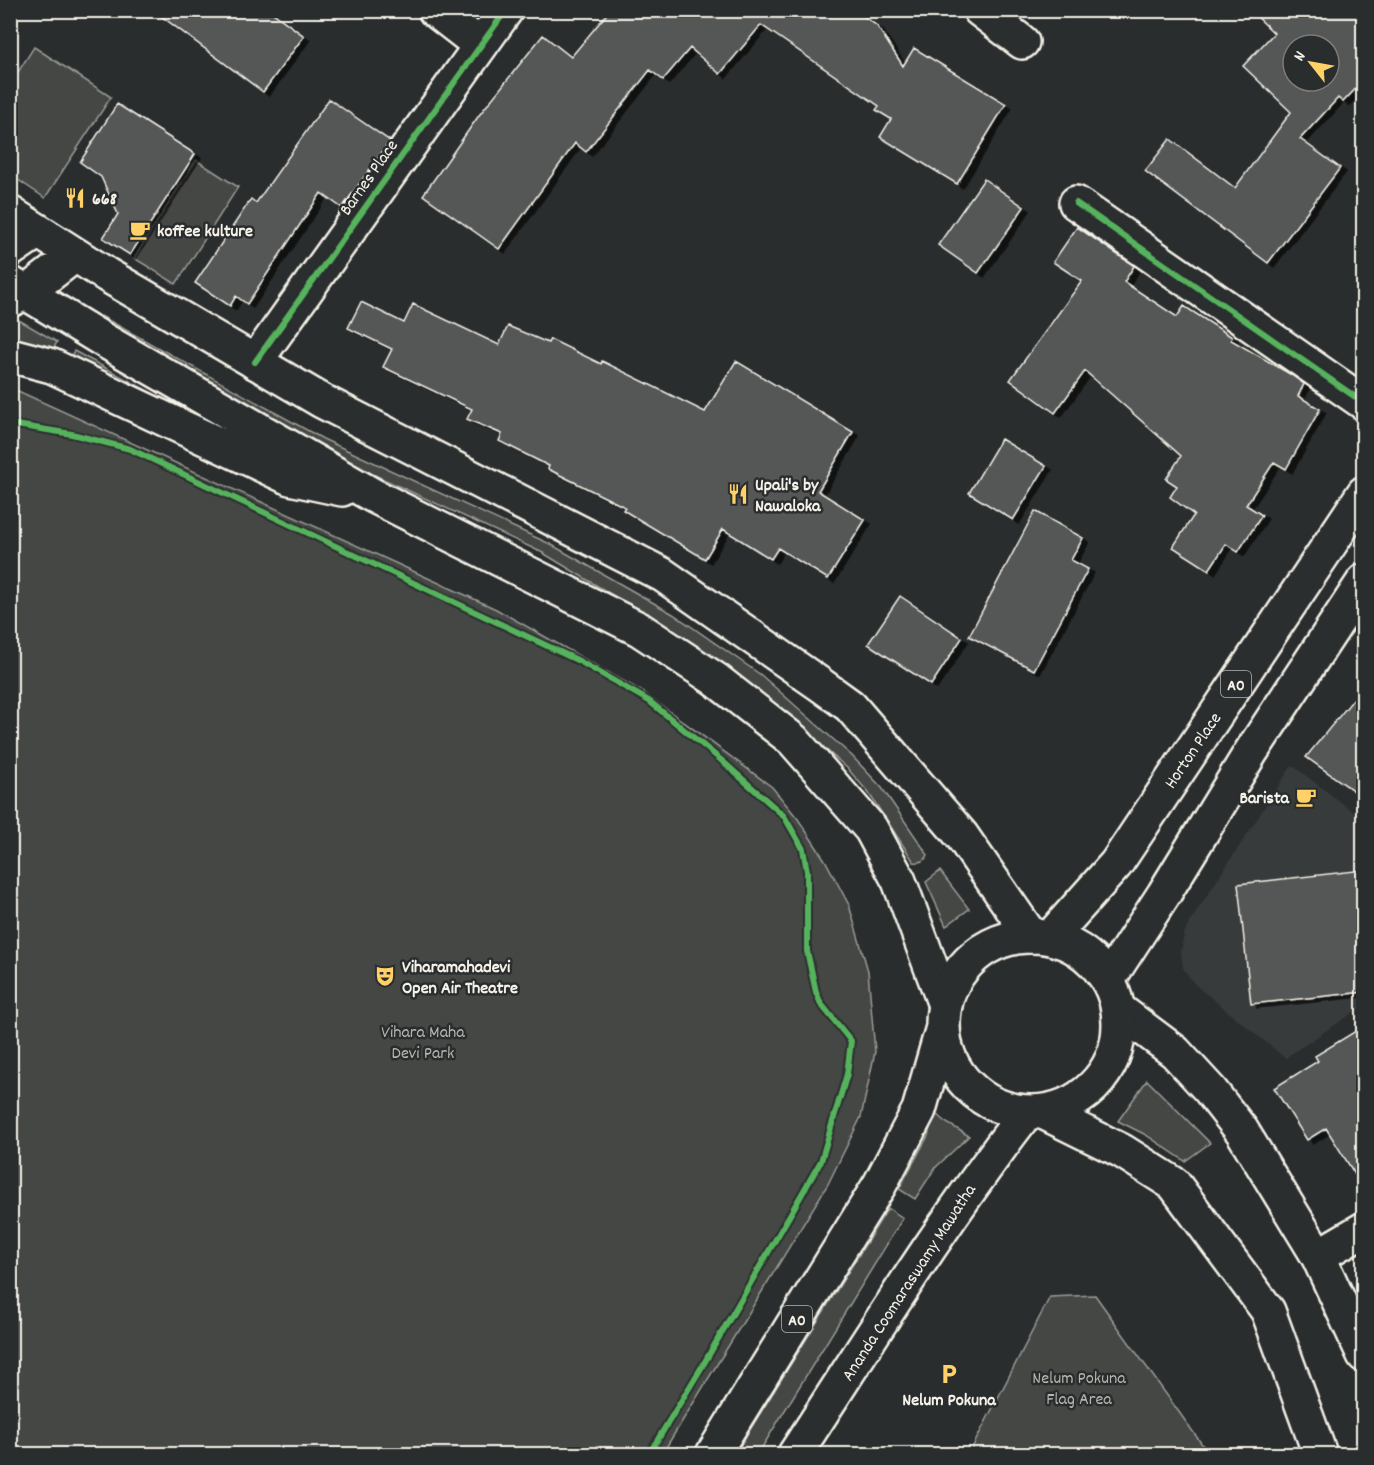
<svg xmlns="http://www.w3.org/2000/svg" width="1374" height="1465" viewBox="0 0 1374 1465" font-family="Dekko,sans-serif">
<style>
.built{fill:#373a3a}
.green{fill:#444645;stroke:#9c9c96;stroke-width:1.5}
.building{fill:#555756;stroke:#f4f1e8;stroke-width:1.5;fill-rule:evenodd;filter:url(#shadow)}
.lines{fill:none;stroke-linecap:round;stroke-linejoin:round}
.minor-casing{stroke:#f4f1e8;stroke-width:38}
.major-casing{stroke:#f4f1e8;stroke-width:38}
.highway-casing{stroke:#f4f1e8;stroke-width:38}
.minor{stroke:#2a2d2e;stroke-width:33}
.major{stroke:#2a2d2e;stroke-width:33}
.highway{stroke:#2a2d2e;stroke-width:33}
.cycleway-casing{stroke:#2a2d2e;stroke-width:10}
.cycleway{stroke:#56b35d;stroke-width:6}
.labels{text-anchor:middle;stroke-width:5;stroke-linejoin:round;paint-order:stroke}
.shield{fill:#2a2d2e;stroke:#b7b6b0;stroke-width:1.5}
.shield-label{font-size:16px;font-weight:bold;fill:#f4f1e8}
.street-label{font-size:18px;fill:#f4f1e8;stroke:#2a2d2e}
.poi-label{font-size:18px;font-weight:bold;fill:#f4f1e8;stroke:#2a2d2e;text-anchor:start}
.park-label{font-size:18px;fill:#b6b5af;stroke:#2a2d2e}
</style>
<defs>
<filter id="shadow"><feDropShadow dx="6" dy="4" stdDeviation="0" flood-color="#0009"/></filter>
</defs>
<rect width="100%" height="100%" fill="#2a2d2e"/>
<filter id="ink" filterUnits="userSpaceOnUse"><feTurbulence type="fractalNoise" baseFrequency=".0167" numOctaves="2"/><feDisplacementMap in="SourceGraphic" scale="12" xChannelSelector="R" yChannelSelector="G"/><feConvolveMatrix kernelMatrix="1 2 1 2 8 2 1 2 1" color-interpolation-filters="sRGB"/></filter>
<g filter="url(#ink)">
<path class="built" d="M1292,765l71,54v187l-78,52 -91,-74 -11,-16 -2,-17 3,-17 5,-11z"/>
<path class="green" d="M34,47l77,50 -66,101 -34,-23v-92z
M196,160l42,27 -62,97 -42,-26z
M12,316l45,26 -8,15 -38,-13v-27z
M101,316l222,123 227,105 123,70 88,61 91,81 30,32 46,67c-3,6 -7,8 -14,7l-46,-70 -21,-24 -92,-81 -55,-39 -157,-95 -222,-103 -226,-131z
M74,351l165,89 -173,-76z
M11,389l7,2 478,218 147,83 129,95 26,32 27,41 24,45 19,66 7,81 -14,65 -33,67 -166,270h-651z
M940,871l29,38 -23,17 -20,-44z
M1147,1080l63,63 -25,18 -39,-26 -28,-14z
M934,1112l11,10 24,14 -34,32 -20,31 -16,-10 29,-53z
M888,1208l15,10 -145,236h-23z
M1095,1295l114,159h-240l81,-157z"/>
<path class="building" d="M153,10h116l35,26 -41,56z
M610,10h245l22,16 26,40 11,-18 92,56 -49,80 -77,-47 11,-18 -15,-9 3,-4 -118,-81 -41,49 -30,-26 -27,32 -13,-10 -64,82 -11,-9 -76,106 -76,-54 57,-81 63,-79 28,22z
M1250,10h114v70l-21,22 -5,-4 -38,41 40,29 -72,95 -123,-92 25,-32 65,49 56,-76 -48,-46 31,-33zM1293,45h36v36h-36z
M329,99l61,42 -48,67 -21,-15 -74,111 -11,-8 -6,10 -35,-23 56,-84 5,4z
M117,104l78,50 -65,101 -27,-17 15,-24 -17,-37 -21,-15z
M984,179l40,28 -46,66 -40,-28z
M1077,227l57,39 -10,16 53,35 7,-11 48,31 -1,3 59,34 14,10 -6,12 22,13 -34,60 -12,-7 -28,43 16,10 -24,37 -12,-8 -17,26 -36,-23 21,-32 -24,-18 7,-11 -11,-7 15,-23 -96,-85 -30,42 -45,-33 72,-99 -29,-19z
M361,302l43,21 9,-19 86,41 9,-19 40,17 2,-4 51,25 1,-3 103,51 31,-51 117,71 -35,59 47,29 -37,59 -50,-31 -7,11 -48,-30 -18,30 -82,-49 2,-3 -77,-38 1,-3 -50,-25 3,-7 -35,-15 5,-10 -89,-42 9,-18 -44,-21z
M1001,439l45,27 -33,54 -44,-27z
M1035,511l48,27 -12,22 17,9 -54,101 -65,-34z
M900,596l62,42 -31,47 -63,-41z
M1364,686v112l-58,-41z
M1364,870v122l-113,12 -13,-120z
M1364,1026v163l-38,-61 -19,12 -33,-52 44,-27 -3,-5z"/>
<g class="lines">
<g class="minor-casing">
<path id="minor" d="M435,10l45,35
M980,10l42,32
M1076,203l288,200
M255,362l251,-352
M1318,1256l46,-27"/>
</g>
<g class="major-casing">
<path id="major" d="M10,213l97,62 215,126 341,174 158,110 29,21 112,130 69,100
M10,250l28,-19
M10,283l90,55 274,158 265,133 76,50 78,61 78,89 28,52 46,124
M10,300l17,-8 48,-37
M10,355l42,11 238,112 52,11
M1119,1010l56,42 35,38 32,41 76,125 46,99
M1043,1112l79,39 52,33 94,127 52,143"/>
</g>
<g class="highway-casing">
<path id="highway" d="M943 1024a88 88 0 1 1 176 0a88 88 0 1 1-176 0Z
M1050,938l66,-74 248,-371
M1108,980l56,-86 87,-142 113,-171
M713,1454l167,-270 39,-74 24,-83
M795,1454c75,-115 147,-232 231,-341"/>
</g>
<use href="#minor" class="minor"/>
<use href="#major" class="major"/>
<use href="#highway" class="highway"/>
<g class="cycleway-casing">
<path id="cycleway" d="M1076,203l288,200
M255,362l251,-352
M10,424l62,10 58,15 449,212 70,40 72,59 63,56 19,33 4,22v80l9,41 5,12 30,37 -4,33 -26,87 -118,204 -54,89"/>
</g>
<use href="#cycleway" class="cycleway"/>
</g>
</g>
<defs>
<g id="restaurant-bare" transform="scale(1.62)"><path d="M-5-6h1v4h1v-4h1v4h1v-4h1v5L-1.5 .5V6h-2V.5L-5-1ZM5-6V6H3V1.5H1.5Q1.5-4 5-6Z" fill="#ffd166" stroke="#2a2d2e" stroke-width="2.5" paint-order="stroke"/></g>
<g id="cafe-bare" transform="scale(1.62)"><path d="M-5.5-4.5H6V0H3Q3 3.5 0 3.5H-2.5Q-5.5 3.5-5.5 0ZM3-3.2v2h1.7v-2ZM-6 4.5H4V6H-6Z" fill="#ffd166" stroke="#2a2d2e" stroke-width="2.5" paint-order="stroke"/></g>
<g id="theatre-bare" transform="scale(1.62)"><path d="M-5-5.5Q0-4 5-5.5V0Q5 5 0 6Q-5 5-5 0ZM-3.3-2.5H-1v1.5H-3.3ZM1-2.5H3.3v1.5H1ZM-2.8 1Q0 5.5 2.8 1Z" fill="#ffd166" stroke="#2a2d2e" stroke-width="2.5" paint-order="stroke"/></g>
<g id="parking-bare" transform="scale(1.62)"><path d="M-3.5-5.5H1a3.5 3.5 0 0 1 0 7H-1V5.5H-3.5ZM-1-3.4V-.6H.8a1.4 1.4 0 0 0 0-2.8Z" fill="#ffd166" stroke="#2a2d2e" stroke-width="2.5" paint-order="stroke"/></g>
</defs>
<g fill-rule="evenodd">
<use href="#restaurant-bare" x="75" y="198"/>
<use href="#cafe-bare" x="140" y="230"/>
<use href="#restaurant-bare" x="738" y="494"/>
<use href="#cafe-bare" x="1306" y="797"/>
<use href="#theatre-bare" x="385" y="976"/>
<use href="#parking-bare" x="949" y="1374"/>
</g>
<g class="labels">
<g class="shield">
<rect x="1221" y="671" width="30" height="26" rx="4.5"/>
<rect x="782" y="1306" width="30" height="26" rx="4.5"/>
</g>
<g class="shield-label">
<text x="1236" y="690">A0</text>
<text x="797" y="1325">A0</text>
</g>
<g class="street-label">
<text transform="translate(368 177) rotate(-55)" y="6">Barnes Place</text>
<text transform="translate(1192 750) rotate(-56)" y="6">Horton Place</text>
<text transform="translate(908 1282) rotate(-57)" y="6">Ananda Coomaraswamy Mawatha</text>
</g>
<g class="poi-label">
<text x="92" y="204">668</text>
<text x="157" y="236">koffee kulture</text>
<text x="755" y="490">Upali's by<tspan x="755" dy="21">Nawaloka</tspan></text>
<text x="1289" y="803" text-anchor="end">Barista</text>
<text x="402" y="972">Viharamahadevi<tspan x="402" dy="21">Open Air Theatre</tspan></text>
<text x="949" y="1405" text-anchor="middle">Nelum Pokuna</text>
</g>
<g class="park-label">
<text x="423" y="1037">Vihara Maha<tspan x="423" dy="21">Devi Park</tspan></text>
<text x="1079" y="1383">Nelum Pokuna<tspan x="1079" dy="21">Flag Area</tspan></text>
</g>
</g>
<rect width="1374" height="1465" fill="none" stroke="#2a2d2e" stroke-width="36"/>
<rect x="18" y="18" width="1338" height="1429" fill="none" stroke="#f4f1e8" stroke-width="2" filter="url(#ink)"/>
<g transform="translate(1311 63) rotate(301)"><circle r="28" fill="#2a2d2e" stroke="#7b7b78" stroke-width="1.5"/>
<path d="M0-4.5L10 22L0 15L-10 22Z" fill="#ffd166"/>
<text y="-9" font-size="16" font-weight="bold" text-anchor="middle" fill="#f4f1e8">N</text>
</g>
</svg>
